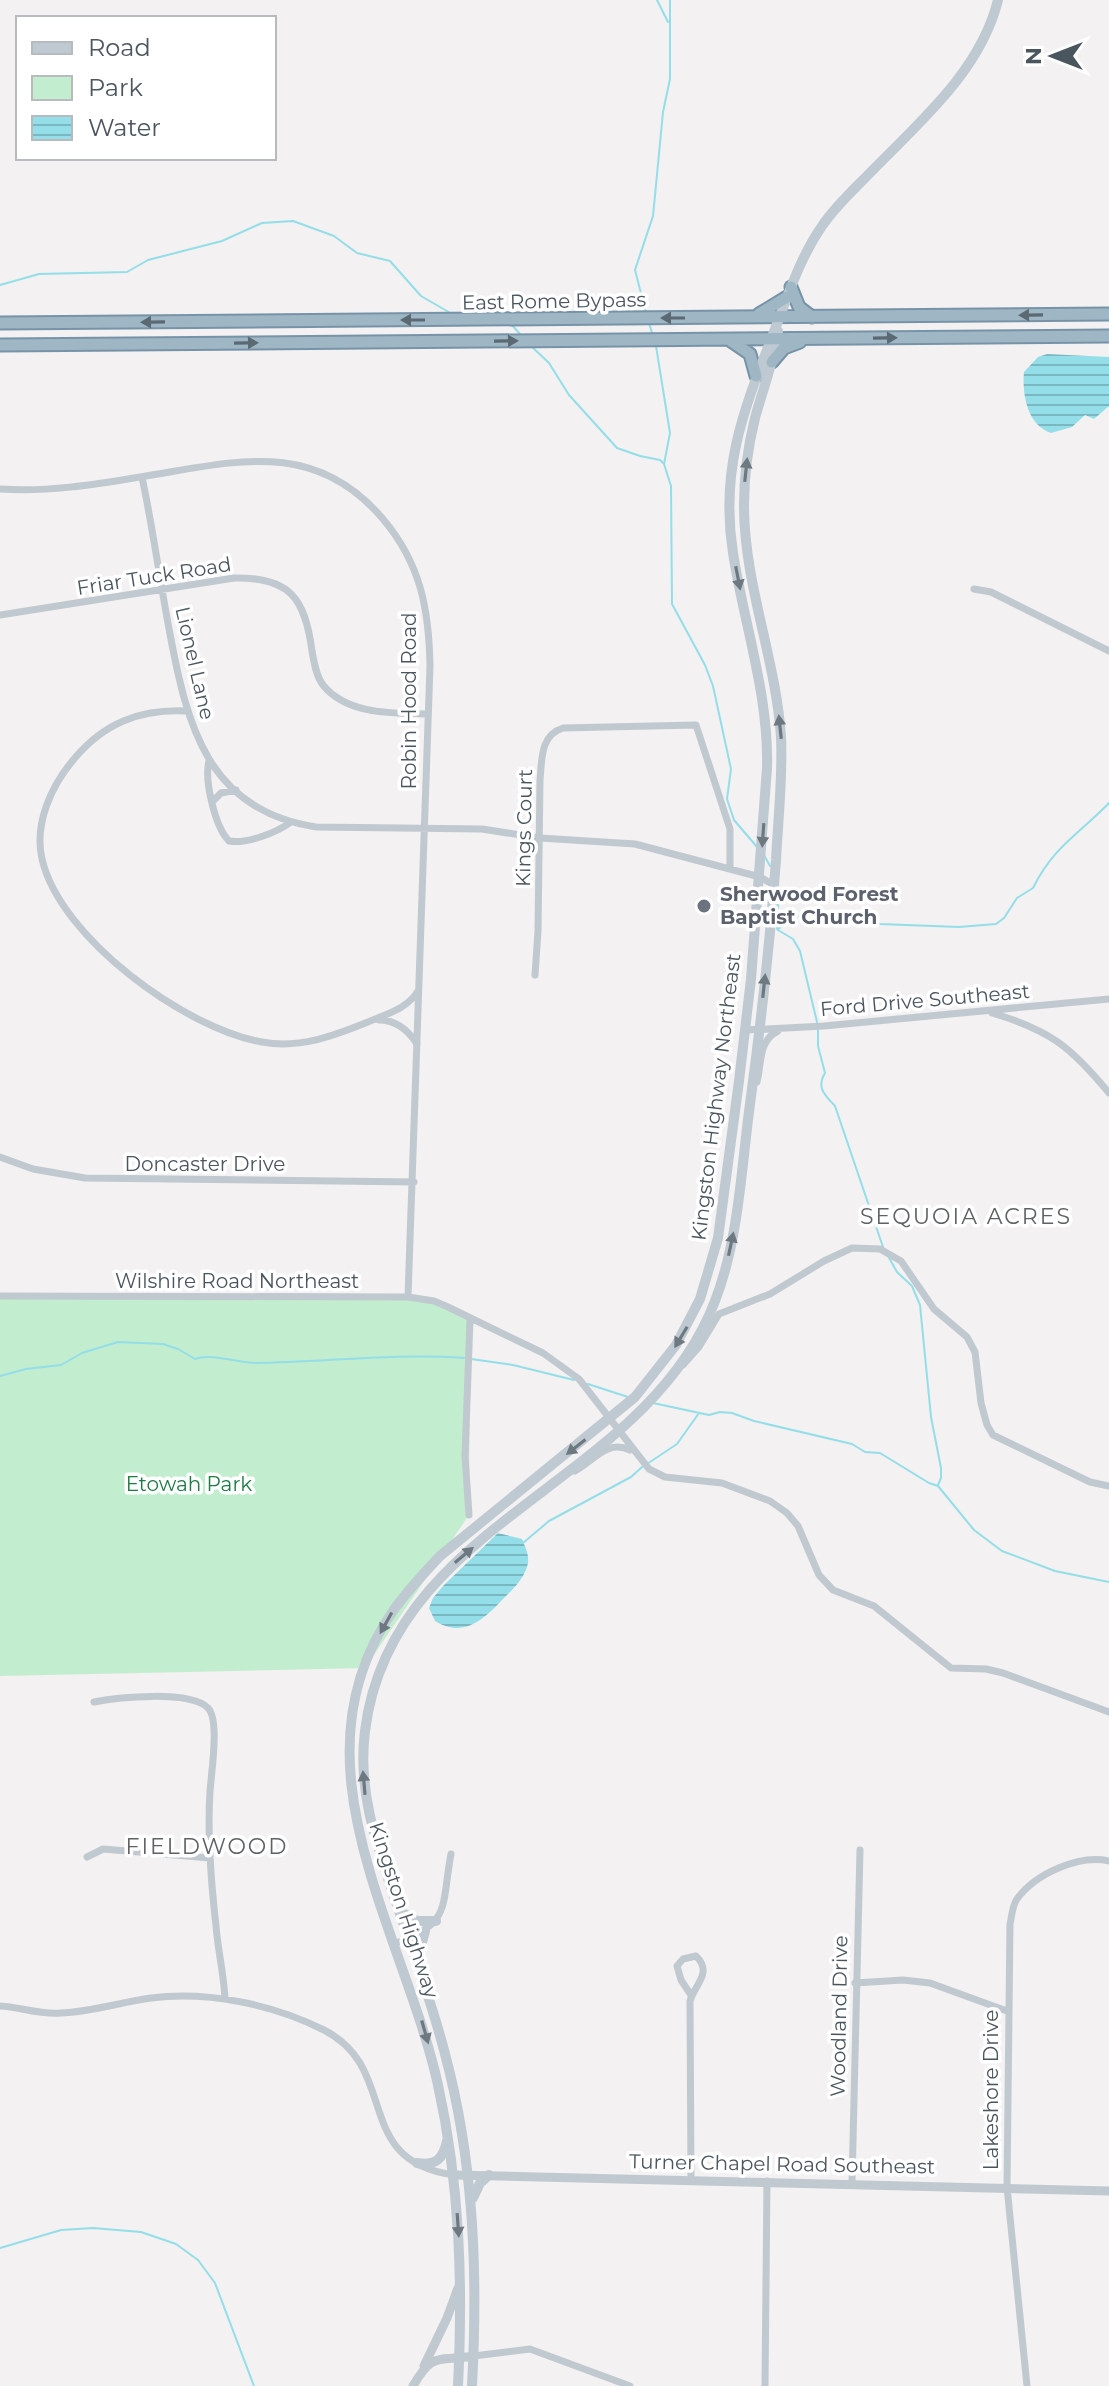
<svg xmlns="http://www.w3.org/2000/svg" width="1109" height="2386" viewBox="0 0 1109 2386" font-family="Montserrat,sans-serif">
<style>
.park{fill:#c3edcf}
.water{fill:url(#water-rules)}
.lines{fill:none;stroke-linecap:round;stroke-linejoin:round}
.stream{stroke:#93dee8;stroke-width:2}
.trunk-casing{stroke:#7793a8;stroke-width:15}
.minor{stroke:#c0c9cf;stroke-width:7}
.tertiary{stroke:#c0c9cf;stroke-width:9}
.secondary{stroke:#bec9d1;stroke-width:10}
.trunk{stroke:#9fb6c5;stroke-width:11}
.oneway{fill:#5b6972}
.oneway2{fill:#6d7880}
.worship-dot{fill:#6b7280;stroke:#fff;stroke-width:3}
.labels{text-anchor:middle;stroke-width:7;stroke-linejoin:round;paint-order:stroke}
.street-label{font-size:20px;fill:#4a565d;stroke:#fff}
.worship-label{font-size:20px;font-weight:bold;fill:#5b616d;stroke:#fff;text-anchor:start}
.park-label{font-size:20px;fill:#1d7c43;stroke:#fff}
.neighbourhood-label{font-size:22px;letter-spacing:2px;fill:#5e6265;stroke:#fff}
</style>
<defs>
<pattern id="water-rules" width="6" height="5" patternUnits="userSpaceOnUse" patternTransform="scale(2)"><rect width="6" height="5" fill="#93dee8"/><path d="M0 2.5h6" fill="none" stroke="#7ab7bf"/></pattern>
</defs>
<rect width="100%" height="100%" fill="#f3f1f1"/>
<path class="park" d="M0,1296l422,3 48,20 -1,196 -104,153 -365,8z"/>
<path class="water" d="M1047,354l62,3v49l-15,13 -9,-4 -13,12 -21,6c-24,-8 -29,-39 -27,-61l14,-15z
M498,1533l24,6c3,8 7,14 6,24 -3,15 -14,25 -24,35 -20,21 -40,41 -69,23l-6,-13 4,-10 10,-12z"/>
<g class="lines">
<path class="stream" d="M657,0l11,22
M0,285l39,-11 88,-2 21,-12 74,-19 40,-18 31,-2 41,15 23,17 33,8 31,35 31,18
M646,313l-11,-43 18,-54 10,-104 7,-33v-79
M474,314l24,-5 3,4
M649,323l4,13
M511,324l9,10
M530,345l19,18 20,32 48,53 23,8 20,4 3,3
M656,346l14,87 -6,31 7,22 1,118 33,61 8,21 18,83 -4,30 7,21 23,27
M764,855l6,11
M777,929l2,-38
M778,929l24,-15 19,-3 59,13 79,3 37,-3 8,-6 13,-20 16,-10c20,-41 46,-54 76,-85
M778,930l15,9 7,12 17,71
M818,1028v18l7,27c-9,15 0,22 10,33l48,141
M888,1256l9,16 15,14 8,19 11,112 10,51v10l-3,7
M471,1359l42,6 61,15
M0,1376l26,-7 35,-4 21,-12 36,-11 45,2 15,5 17,10c17,-6 42,4 61,4 70,-1 138,-10 208,-5
M588,1384l40,13
M653,1403l56,12 11,-3 12,1 22,8 98,23 13,8 15,1 49,30 9,3 36,44 28,21 53,20 54,11
M647,1464l30,-20 22,-31
M523,1543l26,-22 82,-44 11,-10
M0,2248l61,-18 32,-2 48,4 35,12 22,16 17,23 39,103"/>
<g class="trunk-casing">
<path id="trunk" d="M791,287l8,20 13,10
M759,314l28,-17
M0,323l1109,-9
M731,341l19,13 6,22
M0,345l1109,-9
M772,362l12,-14 16,-6"/>
</g>
<path class="minor" d="M142,477c11,52 18,105 28,157 17,91 38,177 146,193l166,2 58,9 95,6 125,33 14,8
M0,489c47,3 93,-4 140,-12 90,-14 173,-41 243,42 38,45 46,91 47,147l-22,631
M974,589l17,3 118,59
M0,615l234,-37c56,-1 71,20 78,73 2,11 4,25 11,34 24,30 70,28 104,29
M186,711c-46,-2 -82,12 -112,48 -23,27 -40,65 -32,100 18,79 144,170 220,183 38,7 71,-6 106,-20 18,-8 39,-13 50,-31
M209,761c-5,19 6,66 20,80 18,3 47,-8 62,-19
M213,801l8,-8 15,-3
M535,975l3,-44 2,-151c2,-20 0,-45 23,-52l133,-3 34,104v40
M992,1013c58,17 79,34 117,80
M379,1020c17,0 29,10 38,24
M745,1030l79,-4 285,-27
M757,1082c5,-20 1,-41 21,-51
M0,1157l33,12 52,9 329,4
M0,1296l408,1 26,4 14,6 95,46 36,26 70,90 16,8 57,6 48,18 17,12 11,13 21,49 14,15 41,16 77,62 35,1 17,4 106,39
M683,1365l16,-18 20,-33 51,-20 54,-33 28,-13 28,1 21,12 33,48 33,28 8,15 6,51 6,22 6,10 97,47 19,4
M575,1471c19,-10 32,-32 55,-21
M469,1515l-4,-59 5,-137
M94,1702c23,-5 96,-12 114,6 12,12 3,66 2,84 -3,44 1,90 6,134 2,25 8,49 9,73
M87,1857l16,-8 107,9
M396,1943c56,-20 45,-36 55,-89
M855,1983l48,-3 27,3 77,28
M0,2006c20,1 40,9 61,7 30,-1 60,-11 90,-15 57,-7 121,6 173,32 77,39 27,131 130,145
M691,2179l-1,-178c5,-17 23,-28 6,-45l-13,3 -6,7 4,14 10,15
M852,2183l8,-333
M474,2356l56,-7 100,37
M765,2386l2,-205
M1027,2386l-20,-199 3,-263c2,-8 2,-18 7,-25 18,-25 62,-45 92,-38"/>
<path class="tertiary" d="M454,2175l655,16
M424,2366l23,-48 11,-30
M413,2386c20,-35 25,-24 61,-30"/>
<path class="secondary" d="M401,1912l16,9h19
M417,1961l8,-30
M417,2163c19,3 26,-4 30,-22
M473,2198l7,-15 9,-8
M458,2386c5,-102 2,-201 -20,-301 -34,-154 -151,-322 -45,-474 14,-20 30,-37 47,-55l195,-159 41,-52 24,-46 18,-61 21,-157 12,-102 16,-211c2,-73 -23,-144 -34,-215 -15,-95 18,-159 50,-245 11,-29 21,-56 39,-82 12,-18 29,-34 44,-49 50,-52 114,-104 132,-177
M472,2386c6,-112 2,-224 -27,-332 -13,-51 -31,-100 -48,-149 -19,-57 -40,-112 -32,-174 26,-212 280,-245 350,-430 24,-62 26,-131 35,-197 11,-81 20,-162 26,-244 2,-41 7,-82 5,-123 -5,-78 -37,-153 -37,-231 0,-29 4,-60 11,-88 8,-29 19,-57 23,-87"/>
<use href="#trunk" class="trunk"/>
</g>
<defs><path id="oneway-solid" d="M-6-.8H1V-3.2L6.5 0L1 3.2V.8H-6Z" transform="scale(2)"/></defs>
<g class="oneway">
<use href="#oneway-solid" transform="translate(1031 315) rotate(179)"/>
<use href="#oneway-solid" transform="translate(673 318) rotate(180)"/>
<use href="#oneway-solid" transform="translate(413 320) rotate(180)"/>
<use href="#oneway-solid" transform="translate(153 322) rotate(179)"/>
<use href="#oneway-solid" transform="translate(885 338) rotate(-1)"/>
<use href="#oneway-solid" transform="translate(506 341) rotate(-1)"/>
<use href="#oneway-solid" transform="translate(246 343) rotate(-1)"/>
</g>
<g class="oneway2">
<use href="#oneway-solid" transform="translate(746 470) rotate(-84)"/>
<use href="#oneway-solid" transform="translate(738 578) rotate(79)"/>
<use href="#oneway-solid" transform="translate(780 727) rotate(-96)"/>
<use href="#oneway-solid" transform="translate(763 835) rotate(94)"/>
<use href="#oneway-solid" transform="translate(764 986) rotate(-84)"/>
<use href="#oneway-solid" transform="translate(731 1244) rotate(-78)"/>
<use href="#oneway-solid" transform="translate(681 1337) rotate(121)"/>
<use href="#oneway-solid" transform="translate(576 1447) rotate(142)"/>
<use href="#oneway-solid" transform="translate(464 1555) rotate(-40)"/>
<use href="#oneway-solid" transform="translate(386 1623) rotate(119)"/>
<use href="#oneway-solid" transform="translate(364 1783) rotate(-95)"/>
<use href="#oneway-solid" transform="translate(425 2032) rotate(74)"/>
<use href="#oneway-solid" transform="translate(458 2225) rotate(86)"/>
</g>
<circle class="worship-dot" cx="704" cy="906" r="8"/>
<g class="labels">
<g class="street-label">
<text transform="translate(554 301) rotate(-1)" y="7">East Rome Bypass</text>
<text transform="translate(154 576) rotate(-9)" y="7">Friar Tuck Road</text>
<text transform="translate(195 663) rotate(77)" y="7">Lionel Lane</text>
<text transform="translate(409 701) rotate(-90)" y="7">Robin Hood Road</text>
<text transform="translate(524 828) rotate(-89)" y="7">Kings Court</text>
<text transform="translate(925 1000) rotate(-5)" y="7">Ford Drive Southeast</text>
<text transform="translate(716 1097) rotate(-83)" y="7">Kingston Highway Northeast</text>
<text x="205" y="1171">Doncaster Drive</text>
<text x="237" y="1288">Wilshire Road Northeast</text>
<text transform="translate(404 1910) rotate(72)" y="7">Kingston Highway</text>
<text transform="translate(839 2016) rotate(-89)" y="7">Woodland Drive</text>
<text transform="translate(991 2090) rotate(-90)" y="7">Lakeshore Drive</text>
<text transform="translate(782 2164) rotate(1)" y="7">Turner Chapel Road Southeast</text>
</g>
<g class="worship-label">
<text x="720" y="901">Sherwood Forest<tspan x="720" dy="23">Baptist Church</tspan></text>
</g>
<g class="park-label">
<text x="189" y="1491">Etowah Park</text>
</g>
<g class="neighbourhood-label">
<text x="966" y="1224">SEQUOIA ACRES</text>
<text x="207" y="1854">FIELDWOOD</text>
</g>
</g>
<rect x="16" y="16" width="260" height="144" fill="#ffffff" stroke="#b7bbbe" stroke-width="2"/>
<rect x="32" y="42" width="40" height="12" fill="#bec9d1" stroke="#b7bbbe" stroke-width="2"/>
<text x="88" y="56" font-size="24" fill="#4a565d">Road</text>
<rect x="32" y="76" width="40" height="24" fill="#c3edcf" stroke="#b7bbbe" stroke-width="2"/>
<text x="88" y="96" font-size="24" fill="#4a565d">Park</text>
<rect x="32" y="116" width="40" height="24" fill="url(#water-rules)" stroke="#b7bbbe" stroke-width="2"/>
<text x="88" y="136" font-size="24" fill="#4a565d">Water</text>
<g transform="translate(1053 56) rotate(270)" stroke="#ffffff" stroke-width="6" paint-order="stroke">
<path d="M0-6L14 30L0 20L-14 30Z" fill="#4a565d"/>
<text y="-12" font-size="22" font-weight="bold" text-anchor="middle" fill="#4a565d">N</text>
</g>
</svg>
